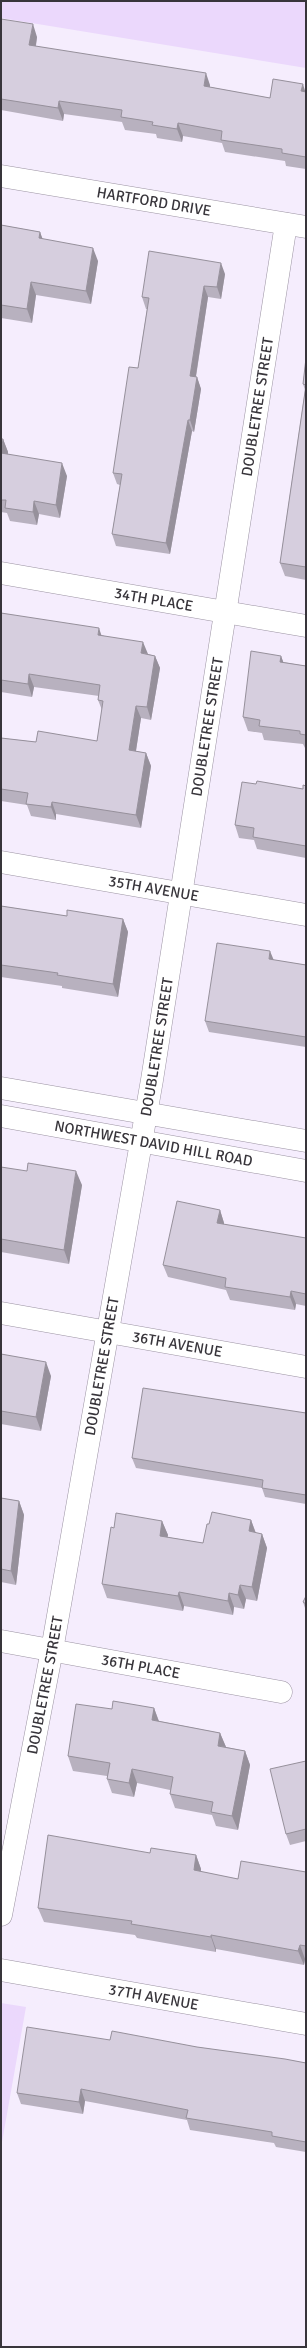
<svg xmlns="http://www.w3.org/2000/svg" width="307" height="2348" viewBox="0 0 307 2348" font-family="Signika,sans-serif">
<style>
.green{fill:#ebd8fc}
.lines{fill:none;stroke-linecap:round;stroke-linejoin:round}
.minor-casing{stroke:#9b93a2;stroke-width:23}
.tertiary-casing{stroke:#9b93a2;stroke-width:23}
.minor{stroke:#fff;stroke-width:22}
.tertiary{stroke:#fff;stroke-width:22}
.wall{fill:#b8b1bf}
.shaded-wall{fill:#96909b}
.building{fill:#d6cede;stroke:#96909b}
.labels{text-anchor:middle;stroke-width:3.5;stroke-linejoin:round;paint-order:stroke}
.street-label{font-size:15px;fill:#38353b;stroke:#f5edfd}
</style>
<rect width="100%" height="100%" fill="#f5edfd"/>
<path class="green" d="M1,1h305v67l-305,-50z
M1,2003l25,4 -24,135 -1,-1z"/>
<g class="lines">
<g class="minor-casing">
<g id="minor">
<path id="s1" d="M1,176l305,51"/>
<path id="s2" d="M1,573l305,53"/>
<path id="s3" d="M1,862l305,53"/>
<path id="s4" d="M1,1313l305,54"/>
<path id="s5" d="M1,1641l280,51"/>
<path id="s6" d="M1,1915l51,-265 100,-570 134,-856"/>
<path id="s7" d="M1,1970l305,54"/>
</g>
</g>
<g class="tertiary-casing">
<g id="tertiary">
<path d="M1,1088l305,53"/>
<path id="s8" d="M1,1116l305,55"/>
</g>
</g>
<use href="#minor" class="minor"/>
<use href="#tertiary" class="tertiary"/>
</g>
<path class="wall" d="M1,19l36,18 -1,9 174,39v2l60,11 36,-6v77l-20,-3 -1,-5 -60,-9 -3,-9 -39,-7 -1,6 -25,-4 -1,-4 -31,-4 -3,-8 -58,-8 -1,7 -62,-11z
M1,225l39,7 2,7 56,22 -7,43 -55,-9 -4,28 -31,-5z
M225,274l-4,25 -13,-2 -12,80h1l4,12 -7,43 -2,-1 -22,123 -54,-8 -4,-12 8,-49 -3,-1 -4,-11 25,-105 9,-59h-1l-4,-12z
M306,358v222l-21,-4 -5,-13 25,-173 -2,-6z
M1,439h2l5,13v2l59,22 -7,42 -21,-4 -2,11 -27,-4 -3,-8 -6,-1z
M1,613l101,22 46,19 7,2 5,12 -9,52 -10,-2 -5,33 10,2 5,13 -10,62 -85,-14v6l-25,-4 -4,-11 -26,-4v-63l35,4 61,-1 5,-31 -4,-10 1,-4 -65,-9 -2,10 -31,-5z
M281,656l2,6 23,4v82h-1l-2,-4 -39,-4 -2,-7 -14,-2 -5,-14z
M256,784l47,5 3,-3v72l-49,-9 -3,-9 -15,-2 -4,-13z
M1,906l66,10 56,3 5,13 -10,65 -56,-9v-2l-61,-9z
M274,960l32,5v82l-97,-15 -4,-11z
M1,1167l81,18 -13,79 -68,-12z
M220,1210l4,13v2l82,13v68l-10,-2 -1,6 -65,-10 -4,-10 -58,-13 -5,-12z
M1,1354l50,22 -10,55 -40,-7z
M306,1413v91l-41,-7 -3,-9 -126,-20 -4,-10z
M1,1498l18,3 5,14 -8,70 -15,-3z
M251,1520l5,13 6,1 5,14 -10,53 -11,-2 -2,10 -10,-2 -1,8 -49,-9 -1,5 -76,-13 -5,-14 12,-56 48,-7 6,14 -1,2 36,6 6,-19z
M306,1596v15l-3,-9z
M154,1708l5,13 61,12 6,14 19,4 5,14 -12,65 -22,-4 -4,-11 -37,-7 -5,-14v-4l-33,-7 -3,14 -22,-4 -5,-14v-3l-34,-5 -5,-15 44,-47z
M306,1761v80l-16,4 -4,-11z
M150,1853l46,2 5,14v3l37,7 68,-7v88l-1,-1 -1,6 -88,-16v3l-79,-14 -2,-3 -91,-13 -6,-14z
M110,2040l87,7 109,16v89l-30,-5 -2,-4 -84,-13 -3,-10 -102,-19 -2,13 -62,-10 -4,-11z"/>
<path class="shaded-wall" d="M33,24l4,13 -3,20 -5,-12z
M206,73l4,12 -2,14 -4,-13z
M303,84l3,10 -5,-3z
M59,101l5,13 -1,7 -5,-13z
M178,123l5,13 -1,6 -5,-13z
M40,232l5,13 -6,-7z
M93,248l5,13 -7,43 -5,-13z
M221,263l4,11 -4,25 -4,-12z
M31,282l5,13 -4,28 -5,-14z
M204,286l4,11 -14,91 -4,-12z
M197,377l4,12 -7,43 -4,-12z
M188,420l4,11 -22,123 -4,-11z
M3,439l5,13 -2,14 -5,-13z
M62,463l5,13 -7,42 -4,-13z
M34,501l5,13 -2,11 -4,-13z
M99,628l4,12 -5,-5z
M143,642l5,12 -7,-1z
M155,656l5,12 -9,52 -4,-13z
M281,656l5,13 -6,-7z
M29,674l5,13 -2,10 -4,-13z
M136,706l5,12 -7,45 -5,-13z
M146,753l5,13 -10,62 -5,-13z
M52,802l4,12v6l-5,-13z
M123,919l5,13 -10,65 -5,-13z
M270,951l5,12 -6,-4z
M76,1171l6,14 -13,79 -5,-14z
M220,1210l4,13 -2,13 -5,-13z
M291,1291l5,13 -1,6 -5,-13z
M46,1362l5,14 -10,55 -5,-14z
M19,1501l5,14 -8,70 -5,-14z
M251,1520l5,14 -7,-3z
M162,1521l6,14 -3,15 -5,-14z
M262,1534l5,14 -10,53 -5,-14z
M240,1585l6,14 -2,10 -6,-14z
M179,1592l5,14 -1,5 -5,-15z
M229,1593l5,14 -1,8 -5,-14z
M154,1708l5,14 -7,-2z
M220,1733l6,14 -8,-1z
M245,1751l5,14 -12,65 -6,-14z
M132,1769l5,14 -3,14 -5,-14z
M196,1855l5,14 -2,15 -5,-14z
M211,1935l5,14v3l-5,-15z
M300,1945l5,14 -1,6 -6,-14z
M81,2089l4,12 -2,13 -4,-12z"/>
<path class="building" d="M1,19l32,5 -4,21 177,28 -2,13 66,12 3,-19 30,5 -2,7 5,1v65l-24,-4v-4l-61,-9 1,-9 -44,-8 -1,6 -25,-4 1,-3 -32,-5 1,-7 -63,-9 -1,7 -57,-9z
M1,225l39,7 -1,6 54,10 -7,43 -55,-9 -4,27 -26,-4z
M149,251l72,12 -4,24 -13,-1 -14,90 7,1 -7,43h-2l-22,123 -54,-9 10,-60 -9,-1 16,-106 9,1 11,-70 -7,-1z
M306,358v209l-26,-4 26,-178 -3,-1z
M1,439h2l-2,14 61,10 -6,42 -22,-4 -1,11 -28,-4 1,-8h-5z
M1,613l98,15 -1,7 45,7 -2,11 14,3 -8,51 -11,-1 -7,44 17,3 -10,62 -84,-13 -1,5 -25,-3 2,-11 -27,-4v-51l35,4 2,-11 59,10 6,-40 -5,-1 2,-15 -71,-11 -1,10 -27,-4z
M251,651l30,5 -1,6 26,4v69l-6,-1v-3l-41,-5 1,-6 -17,-3z
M257,781l46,8v-4l3,1v60l-53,-9 1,-9 -19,-3 7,-43 14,2z
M1,906l66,10v-6l56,9 -10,65 -56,-9 1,-2 -57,-8z
M217,943l53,8 -1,8 37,6v72l-101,-16z
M28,1163l48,8 -12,79 -63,-11v-72l26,4z
M177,1201l43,9 -3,13 89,15v56l-15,-3 -1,6 -65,-10 1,-9 -63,-13z
M1,1354l45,8 -10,55 -35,-6z
M143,1388l163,25v82l-44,-7 1,-8 -131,-22z
M1,1498l18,3 -8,70 -10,-2z
M212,1512l39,8 -2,11 13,3 -10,53 -12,-2 -2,10 -9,-2 -1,8 -49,-9 -1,4 -76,-12 9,-57 3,1 2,-15 46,8 -2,15 43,7 4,-19h2z
M306,1596v8l-3,-2z
M113,1701l41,7 -2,12 68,13 -2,13 27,5 -13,65 -21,-4 2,-10 -43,-8 3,-17 -41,-8 -3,14 -22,-4 3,-16 -42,-7 8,-52 36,5z
M306,1761v68l-20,5 -16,-65z
M48,1835l102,18 1,-5 45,7 -2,15 44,9 3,-18 65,11v74l-6,-1 -2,6 -87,-16v2l-80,-13 1,-3 -94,-13z
M27,2027l83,13 2,-9 85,16 88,12 21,4v79l-34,-6v-4l-86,-14 2,-8 -107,-21 -2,13 -62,-9z"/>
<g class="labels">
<g class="street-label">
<text dy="5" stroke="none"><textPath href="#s1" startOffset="155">HARTFORD DRIVE</textPath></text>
<text dy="5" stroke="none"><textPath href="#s6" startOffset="1530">DOUBLETREE STREET</textPath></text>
<text dy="5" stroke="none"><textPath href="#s2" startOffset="155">34TH PLACE</textPath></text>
<text dy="5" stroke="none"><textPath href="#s6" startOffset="1206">DOUBLETREE STREET</textPath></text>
<text dy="5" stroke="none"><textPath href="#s3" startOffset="155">35TH AVENUE</textPath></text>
<text dy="5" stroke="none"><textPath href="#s6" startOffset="882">DOUBLETREE STREET</textPath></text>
<text dy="5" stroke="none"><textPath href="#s8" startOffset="155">NORTHWEST DAVID HILL ROAD</textPath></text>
<text dy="5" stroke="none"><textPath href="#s4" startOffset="179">36TH AVENUE</textPath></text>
<text dy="5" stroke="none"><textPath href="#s6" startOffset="558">DOUBLETREE STREET</textPath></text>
<text dy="5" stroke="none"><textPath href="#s5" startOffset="142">36TH PLACE</textPath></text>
<text dy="5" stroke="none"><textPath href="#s6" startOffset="234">DOUBLETREE STREET</textPath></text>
<text dy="5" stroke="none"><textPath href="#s7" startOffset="155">37TH AVENUE</textPath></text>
</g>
</g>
<rect width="307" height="2348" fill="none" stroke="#38353b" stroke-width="4"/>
</svg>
